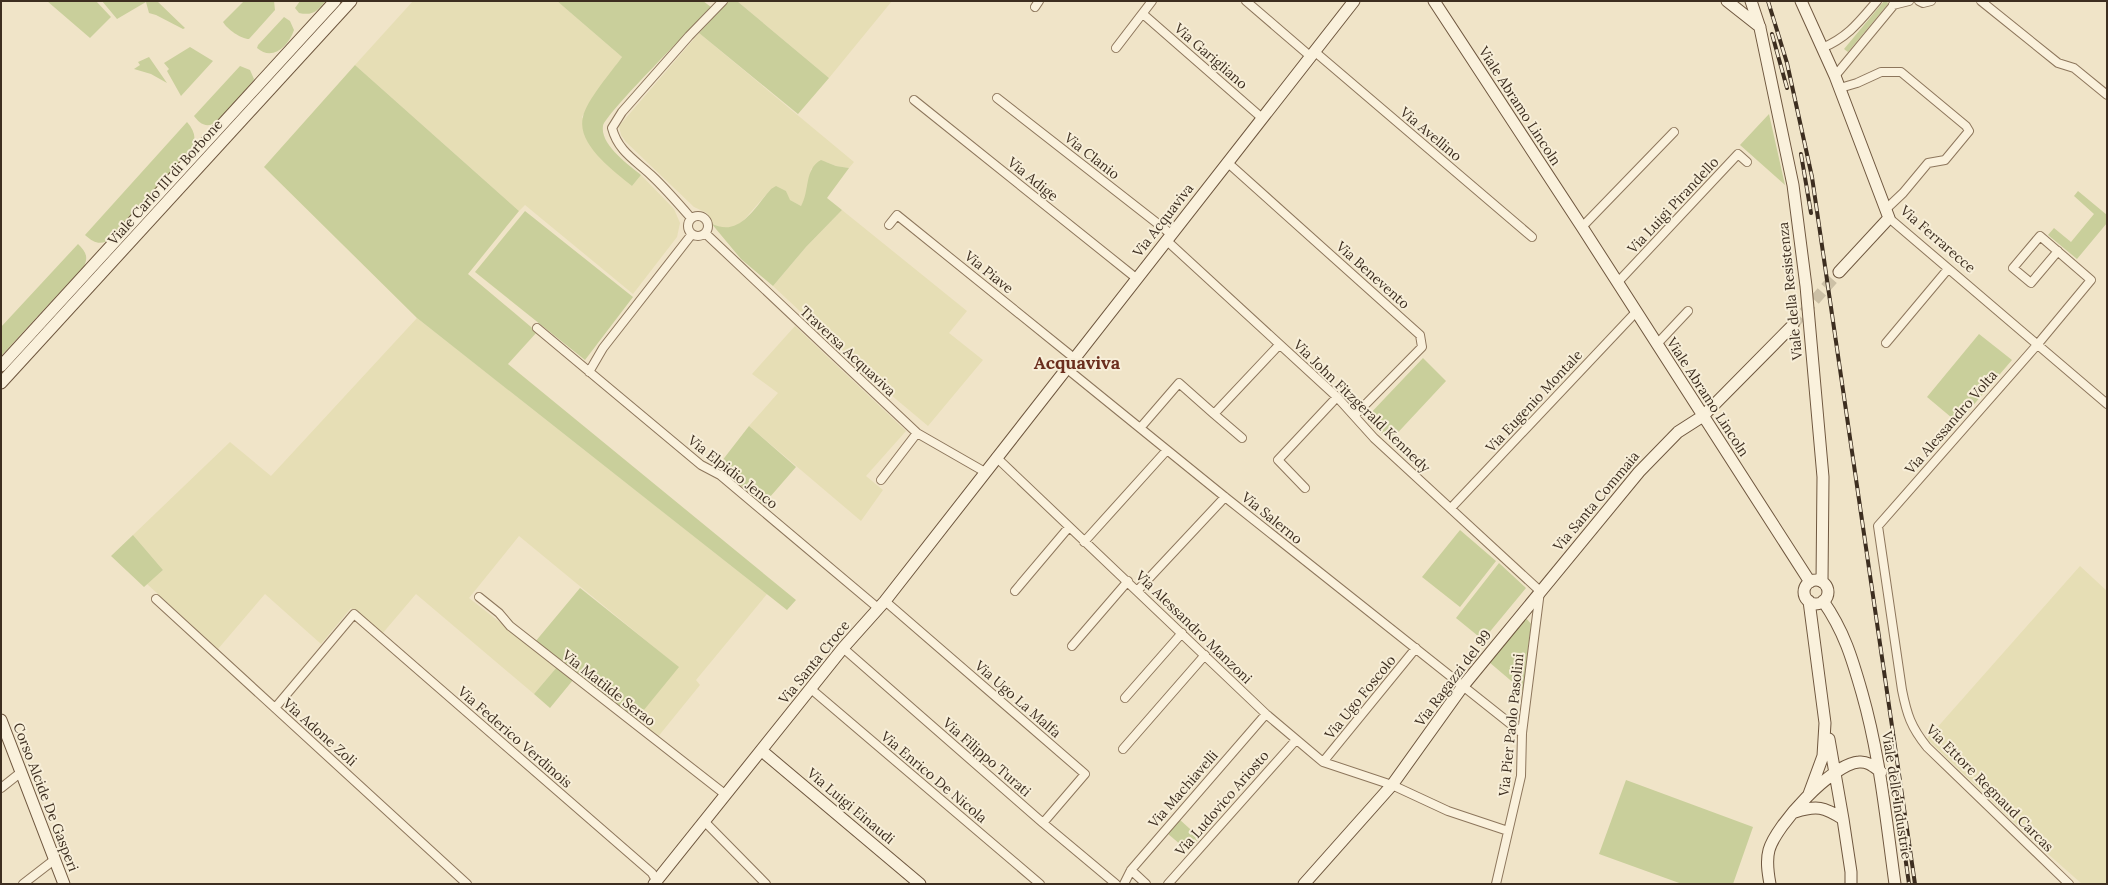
<svg xmlns="http://www.w3.org/2000/svg" width="2108" height="885" viewBox="0 0 2108 885" font-family="Lora,serif">
<style>
.farmland{fill:#e6deb5}
.green{fill:#c9cf9b}
.lines{fill:none;stroke-linecap:round;stroke-linejoin:round}
.secondary-tunnel{stroke:#ccc0a6;stroke-width:11;stroke-dasharray:11 5.5;stroke-linecap:butt}
.street-casing{stroke:#8d765c;stroke-width:10}
.secondary-casing{stroke:#6f573f;stroke-width:13}
.street{stroke:#faf1dc;stroke-width:8}
.secondary{stroke:#faf1dc;stroke-width:11}
.rail-casing{stroke:#3d2e20;stroke-width:4}
.rail{stroke:#f7eed8;stroke-width:2.5;stroke-dasharray:8;stroke-linecap:butt}
.labels{text-anchor:middle;stroke-width:4;stroke-linejoin:round;paint-order:stroke}
.street-label{font-size:14px;fill:#3d2e20;stroke:#f7eed8}
.district-label{font-size:18px;font-weight:bold;fill:#6b2e1e;stroke:#f7eed8}
</style>
<rect width="100%" height="100%" fill="#f0e4c8"/>
<path class="farmland" d="M413,1h144l65,56 -30,42 -10,18 50,69 9,-11 33,34 6,14 -3,14 -44,57 -108,-89 -6,6 -164,-146z
M737,1h155l-63,77z
M699,33l155,129 -5,6 -13,-2 -10,-4 -15,7 -4,25 -6,12 -12,-6 -3,-9 -15,-2 -28,32 -8,6 -10,2 -14,-6 -4,-10 -13,-6 -68,-65 -5,-7 -2,-9z
M842,210l125,101 -18,22 34,27 -55,66 -50,-42 -105,-98 33,-39z
M417,318l350,276 -71,86 4,5 -43,53 -22,-17 43,-54 -159,-131 -50,62 88,69 -23,27 -118,-100 -34,40 -31,-26 -30,36 -56,-50 -47,55 -71,-65 16,-14 -30,-35 97,-93 41,34z
M795,326l111,105 -40,45 17,14 -22,31 -112,-95 29,-33 -26,-19z
M2080,566l27,25v293h-25l-53,-47 -102,-98z"/>
<path class="green" d="M47,1h49l15,16 -21,21z
M102,1h55l28,27 -2,1 -27,-14 -7,-2 -3,-11 -29,17z
M244,1h30l1,9 -26,29c-8,0 -22,-10 -26,-17z
M300,1h26c-9,10 -13,15 -27,12l-4,-5z
M557,1h146l8,6c-15,17 -106,107 -108,119 -3,19 26,39 38,49l-9,11c-18,-15 -56,-42 -49,-69 3,-16 29,-46 39,-60z
M729,1h8l92,77 -31,36 -99,-81z
M1884,1l5,2 -41,49 -4,-3z
M284,17l6,4 4,9c-5,15 -21,32 -37,18l1,-3z
M190,47l23,14 -32,35 -14,-25 2,-2 -5,-6z
M149,57l18,26 -16,-9 -17,-5 6,-4 -2,-3z
M355,65l164,146 -51,63 69,58 -29,32 288,236 -9,10 -370,-292 -153,-151z
M240,66l10,4 4,9 -1,2c-9,10 -32,41 -43,44 -8,1 -12,-4 -16,-9z
M1769,114l16,71 -45,-40z
M187,122c8,9 10,18 4,28l-78,87c-11,9 -18,7 -28,-2z
M821,160l15,6 13,2 -22,30 15,12 -36,37 -33,39 -32,-27 -30,-36c28,16 44,-16 60,-34l5,-3 10,5 4,9 11,6c9,-15 3,-37 20,-46z
M2078,191l29,24v8l-30,36 -29,-24 6,-7 17,14 23,-28 -20,-18z
M525,211l108,86 -48,63 -110,-88z
M78,244c7,7 11,12 6,22l-83,90v-29z
M1979,334l33,26 -54,63 -31,-26z
M1423,358l23,23 -56,60 -24,-23z
M749,426l47,41 -33,38 -45,-39z
M1460,530l36,31 -36,46 -38,-30z
M133,535l30,35 -19,17 -33,-31z
M1499,563l27,25 -43,52 -27,-22z
M580,588l99,79 -44,54 -100,-79z
M1526,618l5,6 -8,67 -34,-29z
M557,667l16,13 -23,28 -16,-14z
M1626,780l127,47 -20,57h-51l-83,-30z
M1179,819l21,19 -12,13 -21,-18z"/>
<g class="lines">
<path class="secondary-tunnel" d="M1793,325l46,-53"/>
<g class="street-casing">
<path id="street" d="M1246,1l64,55
M1919,1l4,2 8,-2
M1981,1l77,62 16,5 33,27
M1893,5l16,-4
M1035,7l4,-6
M1143,14l119,104
M1116,48l36,-47
M1822,48c26,-11 37,-26 55,-47
M1314,51l218,186
M1835,76l62,-75
M1840,88l17,-5 24,-11h20l65,54 3,5 -24,29 -17,3 -25,30 -18,17
M997,98l174,136
M914,100l222,178
M1227,162l193,173 2,12 -67,68
M688 226a10 10 0 1 1 20 0a10 10 0 1 1-20 0Z
M691,218c-13,-15 -26,-30 -40,-43 -16,-15 -33,-24 -39,-47l10,-16 67,-76 34,-35
M1889,218l218,186
M889,225l8,-10 177,143
M1582,227l92,-95
M705,233l212,200 68,39
M1166,240l171,157 37,41 166,153 -18,142 -1,43 -25,108
M2058,251l-27,32 -18,-15 27,-32 51,44 -54,65 -159,181 24,164c5,25 9,37 25,57l142,137
M1618,282l120,-128 9,8
M537,328l164,137 19,10 158,133
M1886,343l62,-74
M1657,344l31,-33
M1066,368l159,129 297,236
M589,372l14,-24 89,-114
M1214,414l28,24
M1141,427l38,-44 35,31 65,-69
M996,457l270,257 57,48 69,23 56,26 60,20
M881,480l36,-47
M1305,488l-27,-28 59,-63
M1451,508l185,-196
M1084,542l83,-92
M1138,590l87,-93
M1015,591l54,-64
M479,597l20,16 11,13 216,169
M156,599l311,285
M885,601l200,173 -42,49
M1072,646l56,-65
M843,648l200,175 73,61
M811,689l229,195
M1125,698l57,-65
M275,708l79,-94 298,259 6,11
M1123,749l82,-94
M1323,762l93,-114
M1,788l19,-15
M705,822l61,62
M1131,870l15,14
M23,884l31,-24
M1124,884l7,-14 135,-156
M1168,884l128,-144"/>
</g>
<g class="secondary-casing">
<path id="secondary" d="M1434,1l148,226 228,355
M1727,1l33,26
M1751,1l9,27 33,157 13,101 17,191 -1,105
M1801,1l34,75 54,142 -50,54
M1,366l334,-365
M1,383l350,-382
M1804 592a12 12 0 1 1 24 0a12 12 0 1 1-24 0Z
M1809,601l16,122 -2,33 -14,38
M1823,601c21,30 29,57 39,92 18,63 24,126 33,191
M1,720l63,164
M1829,739l14,80 8,53v12
M762,751l158,133
M1795,812c22,-7 29,-5 48,7
M654,884l189,-236 42,-47 469,-600
M1304,884l88,-99 71,-99 176,-214 39,-40 25,-16 90,-91
M1770,884c-2,-11 -4,-23 -1,-34 7,-25 63,-86 90,-88 9,-1 15,5 22,10"/>
</g>
<use href="#street" class="street"/>
<use href="#secondary" class="secondary"/>
<g class="rail-casing">
<path id="rail" d="M1768,1l19,62 25,114 103,707
M1772,34l15,54
M1801,154l10,59
M1893,771l16,113"/>
</g>
<use href="#rail" class="rail"/>
</g>
<g class="labels">
<g class="street-label">
<text transform="translate(1211 56) rotate(41)" y="5">Via Garigliano</text>
<text transform="translate(1520 106) rotate(57)" y="5">Viale Abramo Lincoln</text>
<text transform="translate(1431 134) rotate(40)" y="5">Via Avellino</text>
<text transform="translate(1092 156) rotate(38)" y="5">Via Clanio</text>
<text transform="translate(1033 179) rotate(39)" y="5">Via Adige</text>
<text transform="translate(165 182) rotate(-48)" y="5">Viale Carlo III di Borbone</text>
<text transform="translate(1673 205) rotate(-47)" y="5">Via Luigi Pirandello</text>
<text transform="translate(1163 220) rotate(-52)" y="5">Via Acquaviva</text>
<text transform="translate(1938 239) rotate(41)" y="5">Via Ferrarecce</text>
<text transform="translate(989 272) rotate(39)" y="5">Via Piave</text>
<text transform="translate(1373 275) rotate(42)" y="5">Via Benevento</text>
<text transform="translate(1790 291) rotate(-96)" y="5">Viale della Resistenza</text>
<text transform="translate(848 351) rotate(43)" y="5">Traversa Acquaviva</text>
<text transform="translate(1708 397) rotate(57)" y="5">Viale Abramo Lincoln</text>
<text transform="translate(1534 401) rotate(-47)" y="5">Via Eugenio Montale</text>
<text transform="translate(1362 406) rotate(44)" y="5">Via John Fitzgerald Kennedy</text>
<text transform="translate(1951 422) rotate(-49)" y="5">Via Alessandro Volta</text>
<text transform="translate(733 472) rotate(38)" y="5">Via Elpidio Jenco</text>
<text transform="translate(1596 501) rotate(-50)" y="5">Via Santa Commaia</text>
<text transform="translate(1272 518) rotate(39)" y="5">Via Salerno</text>
<text transform="translate(1194 627) rotate(44)" y="5">Via Alessandro Manzoni</text>
<text transform="translate(814 662) rotate(-51)" y="5">Via Santa Croce</text>
<text transform="translate(1453 678) rotate(-53)" y="5">Via Ragazzi del 99</text>
<text transform="translate(609 688) rotate(38)" y="5">Via Matilde Serao</text>
<text transform="translate(1360 697) rotate(-51)" y="5">Via Ugo Foscolo</text>
<text transform="translate(1018 699) rotate(41)" y="5">Via Ugo La Malfa</text>
<text transform="translate(1511 725) rotate(-84)" y="5">Via Pier Paolo Pasolini</text>
<text transform="translate(320 732) rotate(42)" y="5">Via Adone Zoli</text>
<text transform="translate(515 737) rotate(41)" y="5">Via Federico Verdinois</text>
<text transform="translate(987 757) rotate(41)" y="5">Via Filippo Turati</text>
<text transform="translate(934 777) rotate(40)" y="5">Via Enrico De Nicola</text>
<text transform="translate(1990 788) rotate(45)" y="5">Via Ettore Regnaud Carcas</text>
<text transform="translate(1183 789) rotate(-49)" y="5">Via Machiavelli</text>
<text transform="translate(1897 795) rotate(81)" y="5">Viale delle Industrie</text>
<text transform="translate(46 797) rotate(69)" y="5">Corso Alcide De Gasperi</text>
<text transform="translate(1222 803) rotate(-49)" y="5">Via Ludovico Ariosto</text>
<text transform="translate(851 806) rotate(40)" y="5">Via Luigi Einaudi</text>
</g>
<g class="district-label">
<text x="1077" y="369">Acquaviva</text>
</g>
</g>
<rect width="2108" height="885" fill="none" stroke="#3d2e20" stroke-width="4"/>
</svg>
